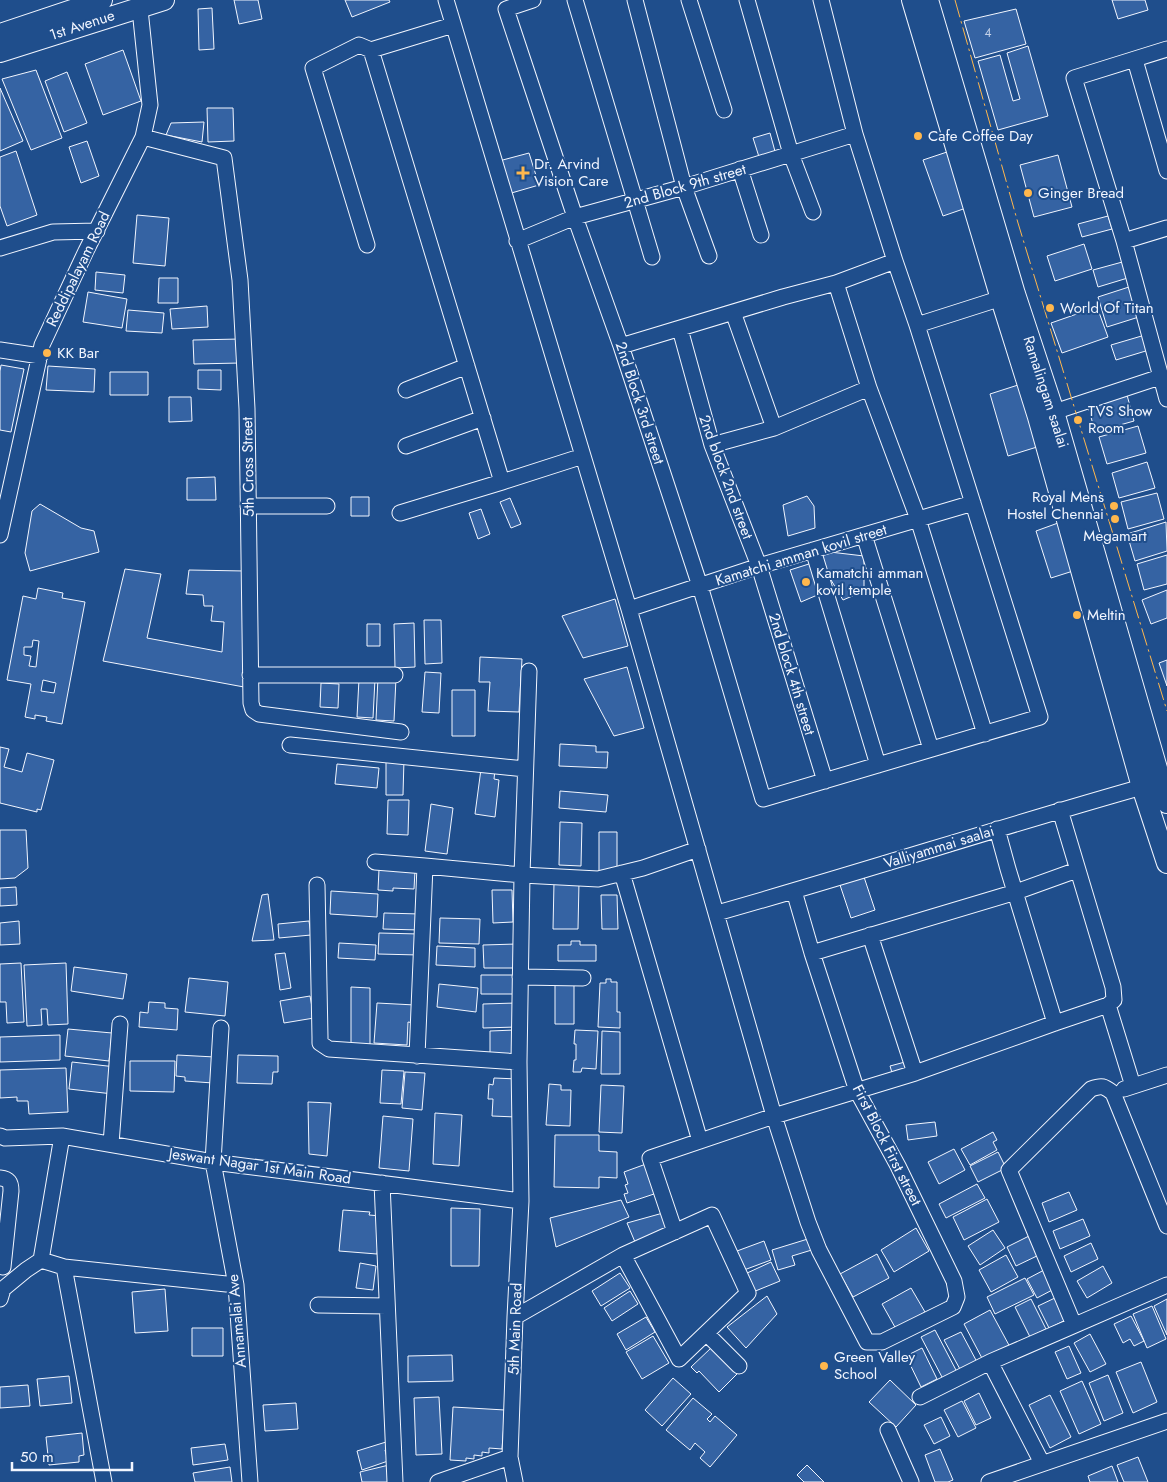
<svg xmlns="http://www.w3.org/2000/svg" width="1167" height="1482" viewBox="0 0 1167 1482" font-family="Jost,sans-serif">
<style>
.building{fill:#3563a3;stroke:#f2f6ff;fill-rule:evenodd}
.lines{fill:none;stroke-linecap:round;stroke-linejoin:round}
.street-casing{stroke:#f2f6ff;stroke-width:17}
.secondary-casing{stroke:#f2f6ff;stroke-width:22}
.street{stroke:#1f4e8c;stroke-width:15}
.secondary{stroke:#1f4e8c;stroke-width:20}
.power{stroke:#ffb74d;stroke-width:1;stroke-dasharray:18 4 2.5 4;stroke-linecap:butt}
.poi-dot{fill:#ffb74d;stroke:#1f4e8c;stroke-width:2}
.labels{text-anchor:middle;stroke-width:4;stroke-linejoin:round;paint-order:stroke}
.number-label{font-size:12px;fill:#c3d1e8}
.street-label{font-size:15px;fill:#f2f6ff;stroke:#1f4e8c}
.poi-label{font-size:15px;fill:#f2f6ff;stroke:#1f4e8c;text-anchor:start}
</style>
<rect width="100%" height="100%" fill="#1f4e8c"/>
<path class="building" d="M234,0h24l4,19 -23,5z
M345,0h44l1,2 -38,15z
M1112,0h33l3,10 -30,9z
M212,8l2,41 -15,1 -1,-41z
M1016,9l10,35 -51,14 -11,-37z
M1028,46l20,70 -50,14 -20,-69 22,-6 13,46 7,-2 -13,-46z
M123,50l18,51 -38,14 -18,-51z
M36,70l26,68 -31,12 -29,-71z
M67,72l20,51 -23,9 -19,-51z
M0,88l23,53 -23,10z
M207,108h26l1,33 -26,1z
M204,122l-2,20 -36,-7 5,-12z
M770,133l6,22 -16,5 -7,-22z
M87,141l12,35 -18,7 -12,-36z
M953,150l19,56 -29,10 -20,-56z
M16,151l21,64 -30,11 -7,-20v-49z
M529,153l10,32 -31,9 -9,-33z
M1058,155l14,52 -38,10 -14,-52z
M137,215l32,3 -4,48 -32,-3z
M1108,216l4,13 -30,8 -4,-13z
M1084,244l8,25 -37,12 -8,-25z
M1126,261l5,16 -33,10 -5,-17z
M96,272l29,3 -2,18 -28,-3z
M159,278h19v25h-20z
M1132,286l10,30 -35,11 -9,-30z
M88,292l39,7 -5,29 -39,-6z
M207,306l1,21 -36,2 -2,-20z
M1097,307l11,30 -46,16 -11,-30z
M128,310l36,3 -2,20 -36,-2z
M1145,335l4,15 -33,10 -5,-15z
M240,339v24l-46,1 -1,-24z
M1,365l23,4 -13,63 -11,-2v-59z
M48,366l47,3 -1,23 -48,-2z
M198,370h23v20l-23,-1z
M110,372h38v23h-38z
M1018,385l19,62 -29,9 -18,-62z
M1127,395l7,26 -39,11 -7,-26z
M169,397h22l1,24 -23,1z
M1138,426l8,27 -39,11 -8,-27z
M1147,462l8,26 -36,10 -7,-25z
M215,477l1,23h-29v-22z
M1157,493l7,26 -36,10 -7,-27z
M807,496l7,10 1,22 -27,8 -5,-31z
M351,497h18v19h-18z
M510,498l11,26 -10,4 -11,-26z
M40,504l41,24 13,3 5,21 -69,19 -5,-18 7,-42z
M481,509l9,25 -12,5 -9,-26z
M1166,522l1,29 -32,10 -8,-27z
M1058,523l15,48 -22,7 -15,-47z
M813,550l51,6v35l-21,9z
M1167,555v29l-23,6 -7,-26z
M812,563l10,30 -21,9 -11,-32z
M125,569l36,5 -14,64 75,14 2,-30 -13,-1 2,-15h-9l-1,-11 -17,-1 3,-24 56,1 -1,116 -141,-26z
M38,588l25,5 -1,5 23,4 -23,122 -16,-3 1,-4 -12,-2v4l-10,-2 6,-33 -24,-4 16,-84 13,3zM33,640l6,1 -3,26 -7,-1 2,-10 -7,-1v-8h8zM43,680l13,3 -2,10 -13,-2z
M1167,590v28l-16,6 -9,-24z
M615,599l13,47 -45,12 -21,-42z
M424,620h17l1,43 -17,1z
M414,623l1,44 -20,1 -1,-44z
M367,624h13v22h-13z
M480,657l42,2 -3,53 -31,-1 2,-29h-11z
M1167,660v26l-8,-23z
M627,667l17,61 -30,8 -30,-57z
M425,672l16,1 -2,40 -17,-1z
M378,677l18,1 -2,43 -18,-1z
M359,679h16l-2,39 -16,-1z
M321,683l18,1 -1,24 -18,-1z
M452,690h23v46h-23z
M560,744l36,2v6h12l-1,16 -48,-2z
M0,747l9,2 -5,18 18,5 5,-19 27,7 -13,50 -4,-1v3l-37,-9z
M386,759h18l-1,36h-17z
M337,764l42,4 -2,20 -42,-4z
M481,769l14,1 -1,9 5,1 -4,37 -20,-3z
M560,791l48,4 -2,17 -47,-4z
M388,800h21l-1,35 -21,-1z
M431,804l22,4 -6,46 -22,-3z
M560,822l22,1 -1,43 -22,-1z
M0,830h26l2,38 -13,10 -15,1z
M599,832h18v40h-18z
M379,869l36,2 -1,18 -21,-1v3l-15,-1z
M864,877l11,33 -24,8 -11,-33z
M554,882h25l-1,47h-25z
M16,887l1,18 -17,1v-18z
M492,890h20l1,32 -20,1z
M331,891l47,3 -1,23 -47,-3z
M268,894l6,46 -22,1 10,-46z
M601,895h16l1,34h-16z
M384,913l36,1 -1,16 -36,-1z
M440,918l40,1 -1,25 -40,-1z
M19,921l1,23 -20,1v-22z
M309,921l2,14 -32,3 -1,-14z
M379,933l40,1v21l-41,-1z
M571,941h9v4h16v16h-38v-16h13z
M339,943l37,2 -1,15 -37,-2z
M517,944v24h-33l-1,-23z
M437,946l38,2v19l-39,-2z
M285,953l6,35 -11,2 -5,-36z
M21,963l3,59 -17,1 -1,-21h-6v-38z
M66,963l2,61 -20,1 -1,-16h-6l1,16 -15,1 -3,-61z
M74,967l53,7 -4,25 -52,-8z
M481,975h34v19h-34z
M189,978l39,4 -3,34 -40,-4z
M606,979h5v3h6v30h3v16l-22,-1 2,-44h6z
M439,984l39,4 -2,24 -39,-5z
M555,984h19v40h-19z
M351,987l19,1v57l-19,-1z
M310,996l4,22 -30,5 -4,-22z
M149,1002l16,1v5l13,1 -1,21 -38,-3 1,-15 8,1z
M377,1003l38,2 -1,18 -6,-1 -1,23 -33,-2z
M516,1003l1,24 -34,1v-24z
M68,1029l44,4 -3,28 -44,-5z
M515,1030l1,28 -26,1v-28z
M575,1030l23,1 -2,38 -14,-1 -1,4h-8l1,-12h2v-16h-2z
M602,1031l18,1v42h-19z
M60,1035v25l-60,2v-25z
M177,1055l38,2 -2,26 -28,-2v-4l-9,-1z
M238,1055l40,1v16h-5l-1,12 -35,-1z
M130,1061h45l-1,31 -44,-1z
M72,1062l44,5 -3,27 -44,-5z
M905,1062l3,10 -15,4 -3,-10z
M66,1068l2,44 -39,2 -1,-13h-11v-4l-17,1v-28z
M382,1070l22,1 -3,33 -21,-1z
M405,1072l20,1 -3,37 -20,-2z
M494,1078l24,1 -2,38 -24,-1 1,-17h-5l1,-15 4,1z
M549,1084l12,1v5h10l-1,36 -24,-1z
M601,1085l23,1 -2,47 -23,-1z
M308,1102l23,1 -4,53 -18,-2z
M435,1113l27,2 -3,51 -26,-2z
M383,1116l30,3 -4,52 -30,-3z
M935,1122l2,14 -29,4 -2,-15z
M993,1132l4,8 -4,2 4,8 -27,15 -9,-16z
M555,1135h44v16l18,1v26l-18,-1v11l-45,-1z
M954,1149l11,21 -26,14 -11,-22z
M998,1152l8,16 -28,14 -8,-16z
M646,1164l11,29 -30,10 -3,-9 4,-1 -3,-8 3,-1 -4,-12z
M977,1184l8,14 -39,20 -7,-14z
M1069,1192l8,18 -28,12 -7,-19z
M987,1199l12,23 -35,18 -11,-23z
M621,1200l8,17 -73,30 -6,-29z
M451,1208l29,1 -1,57h-28z
M343,1210l27,2 -1,3 12,1 -4,38 -38,-3z
M663,1213l6,15 -34,14 -8,-19z
M1083,1219l7,17 -30,13 -7,-18z
M916,1228l13,23 -35,21 -13,-22z
M993,1230l12,18 -25,17 -12,-19z
M1031,1235l10,19 -25,12 -9,-19z
M811,1238l4,11 -23,7 3,9 -17,5 -6,-20z
M764,1241l7,19 -27,10 -7,-19z
M1091,1243l7,16 -27,13 -7,-16z
M877,1254l12,24 -36,19 -13,-23z
M1006,1255l12,22 -27,15 -12,-22z
M771,1262l9,19 -27,11 -8,-18z
M360,1263l16,3 -3,24 -17,-2z
M1103,1266l9,17 -25,15 -10,-17z
M1046,1269l10,19 -19,10 -10,-19z
M620,1273l10,15 -29,18 -9,-15z
M1025,1278l9,17 -39,19 -8,-17z
M911,1288l14,24 -29,17 -14,-25z
M165,1289l3,42 -33,2 -3,-41z
M630,1291l8,13 -26,17 -8,-13z
M767,1296l10,18 -31,34 -19,-21z
M1057,1297l11,22 -19,9 -11,-22z
M1031,1299l15,30 -16,8 -15,-30z
M1167,1299v36l-13,-29z
M1152,1306l14,33 -19,9 -14,-34z
M990,1310l20,37 -26,15 -20,-38z
M1131,1316l13,25 -10,5 -4,-7 -7,4 -9,-19z
M646,1317l9,15 -29,18 -9,-16z
M192,1328h31v28h-31z
M935,1330l22,42 -14,7 -22,-42z
M961,1332l16,30 -16,9 -17,-31z
M1090,1334l16,30 -16,8 -16,-29z
M653,1336l16,27 -27,16 -16,-27z
M1069,1346l12,27 -14,6 -12,-27z
M711,1348l26,26 -18,18 -20,-21 -2,2 -6,-6z
M922,1348l15,31 -16,8 -15,-31z
M452,1355l1,26 -45,1v-26z
M1141,1362l16,40 -24,11 -17,-41z
M1108,1375l15,38 -19,8 -15,-38z
M69,1376l3,27 -32,3 -3,-27z
M673,1378l18,16 -29,32 -17,-16z
M890,1380l26,25 -20,22 -27,-25z
M1082,1381l19,43 -22,10 -19,-43z
M28,1385l2,21 -30,2v-21z
M979,1393l12,25 -15,7 -12,-24z
M1050,1395l21,42 -21,11 -21,-43z
M439,1397l3,57 -26,1 -2,-57z
M693,1398l19,16 -5,5 3,3 5,-6 22,19 -27,32 -10,-9 5,-6 -10,-9 -5,7 -24,-20z
M962,1401l14,27 -18,9 -14,-27z
M296,1403l2,26 -33,2 -2,-26z
M453,1407l52,3 -3,39 -13,-1v5l-7,-1v4l-8,-1v4l-8,-1v3l-16,-1z
M941,1417l9,19 -16,8 -10,-19z
M82,1433l2,22 -5,1v6l-30,3 -3,-28z
M386,1442l3,7 -4,1 3,11 -26,9 -5,-19z
M225,1444l3,16 -35,5 -2,-17z
M940,1449l13,31 -5,2h-13l-10,-27z
M1138,1457l10,25h-24l-7,-17z
M389,1465l4,17h-31l-2,-10z
M807,1465l17,17h-20l-7,-7z
M1112,1466l6,16h-28l-2,-6z
M230,1467l2,15h-37l-2,-9z"/>
<g class="lines">
<g class="street-casing">
<path id="street" d="M446,0l183,609 145,507 34,106 11,28 48,92h15l71,-35 4,-10 -3,-16 -56,-115 -41,-75 -45,-138 -18,-62
M533,0l-27,9 69,208 46,129 79,240 63,213 277,-82 -123,-392 -22,-64 -40,-127 -34,-134
M575,0l77,257
M635,0l49,187 25,69
M689,0l35,110
M747,0l44,154 22,58
M1167,49l-93,29 50,163 43,158
M371,50l131,432
M1135,60l32,111
M143,137l81,21 16,122 7,129 4,294 2,7 6,4 142,18
M740,169l21,66
M517,241l58,-24 109,-30 171,-53
M1124,241l43,-13
M367,245l-54,-177 46,-23 12,5 82,-25
M0,248l53,-16 44,-1
M836,283l33,105 49,131 67,215
M733,312l41,116
M917,325l94,-30
M680,329l32,116 47,121 66,215
M621,346l162,-49 53,-14 59,-22
M0,350l40,6
M406,390l61,-24
M1045,415l115,-38
M712,445l62,-17 95,-40
M406,446l77,-28
M248,506h79
M400,513l102,-31 81,-26
M0,535l42,-190 44,-94 57,-114 7,-32 -11,-105
M864,535l67,214
M813,550l65,215
M629,609l130,-43 214,-63
M250,675h145
M290,745l235,24
M997,829l11,40 47,154
M375,862l50,4
M622,873l78,268
M317,885l3,152v6l9,6 190,13
M717,913c142,-40 283,-86 425,-126l10,-1
M870,935l45,138
M812,953l204,-61 61,-22
M520,977l63,1
M1108,1005l25,81
M221,1028l-8,134 23,123 14,197
M417,1056l8,-190 97,9 76,4 45,-11 55,-19
M1124,1089l43,-14
M0,1136l5,2 57,-2 151,26 308,39
M62,1136l-21,124 23,7 40,215
M111,1144l9,-120
M0,1178c9,1 11,4 11,13l-8,76
M382,1183l13,299
M675,1232l-25,-74 124,-42 141,-43 140,-50 53,-18 6,-5 -1,-13 -53,-177
M64,1267l172,18
M0,1299l3,-10 23,-19 15,-10
M318,1305l69,1
M515,1317l108,-62 89,-40 36,78 -69,66 -56,-104
M1074,1325l-65,-155 82,-81c11,-4 13,-3 22,4l54,133
M706,1333l33,33
M920,1397l70,-35
M888,1430l23,52
M1042,1463l-52,-101 177,-77
M438,1482l72,-25
M515,1482l-5,-25 5,-140 6,-116 -2,-139 3,-187 7,-204
M989,1482l178,-61"/>
</g>
<g class="secondary-casing">
<path id="secondary" d="M912,0l89,299 37,118 104,370 25,76
M928,0l87,294 39,118 113,391
M0,34l102,-34
M0,52l164,-52"/>
</g>
<use href="#street" class="street"/>
<use href="#secondary" class="secondary"/>
<path class="power" d="M955,0l63,223 149,488"/>
</g>
<g class="poi-dot">
<circle cx="918" cy="136" r="5"/>
<path d="M520.5 165.5h5v5h5v5h-5v5h-5v-5h-5v-5h5z"/>
<circle cx="1028" cy="193" r="5"/>
<circle cx="1050" cy="308" r="5"/>
<circle cx="47" cy="353" r="5"/>
<circle cx="1078" cy="420" r="5"/>
<circle cx="1114" cy="506" r="5"/>
<circle cx="1115" cy="519" r="5"/>
<circle cx="806" cy="582" r="5"/>
<circle cx="1077" cy="615" r="5"/>
<circle cx="824" cy="1366" r="5"/>
</g>
<g class="labels">
<g class="number-label">
<text x="988" y="37">4</text>
</g>
<g class="street-label">
<text transform="translate(82 25) rotate(-18)" y="5">1st Avenue</text>
<text transform="translate(685 186) rotate(-16)" y="5">2nd Block 9th street</text>
<text transform="translate(78 269) rotate(-64)" y="5">Reddipalayam Road</text>
<text transform="translate(1046 392) rotate(72)" y="5">Ramalingam saalai</text>
<text transform="translate(640 403) rotate(72)" y="5">2nd Block 3rd street</text>
<text transform="translate(248 467) rotate(-91)" y="5">5th Cross Street</text>
<text transform="translate(726 477) rotate(70)" y="5">2nd block 2nd street</text>
<text transform="translate(801 555) rotate(-17)" y="5">Kamatchi amman kovil street</text>
<text transform="translate(792 674) rotate(73)" y="5">2nd block 4th street</text>
<text transform="translate(939 847) rotate(-17)" y="5">Valliyammai saalai</text>
<text transform="translate(887 1145) rotate(63)" y="5">First Block First street</text>
<text transform="translate(260 1166) rotate(8)" y="5">Jeswant Nagar 1st Main Road</text>
<text transform="translate(237 1321) rotate(-95)" y="5">Annamalai Ave</text>
<text transform="translate(515 1329) rotate(-88)" y="5">5th Main Road</text>
</g>
<g class="poi-label">
<text x="928" y="141">Cafe Coffee Day</text>
<text x="534" y="169">Dr. Arvind<tspan x="534" dy="17">Vision Care</tspan></text>
<text x="1038" y="198">Ginger Bread</text>
<text x="1060" y="313">World Of Titan</text>
<text x="57" y="358">KK Bar</text>
<text x="1088" y="416">TVS Show<tspan x="1088" dy="17">Room</tspan></text>
<text x="1104" y="502" text-anchor="end">Royal Mens<tspan x="1104" dy="17">Hostel Chennai</tspan></text>
<text x="1115" y="541" text-anchor="middle">Megamart</text>
<text x="816" y="578">Kamatchi amman<tspan x="816" dy="17">kovil temple</tspan></text>
<text x="1087" y="620">Meltin</text>
<text x="834" y="1362">Green Valley<tspan x="834" dy="17">School</tspan></text>
</g>
</g>
<path d="M12 1462v8h120v-8" fill="none" stroke="#f2f6ff" stroke-width="2.5"/>
<text x="20" y="1462" font-size="15" fill="#f2f6ff" stroke="#1f4e8c" stroke-width="4" paint-order="stroke">50 m</text>
</svg>
